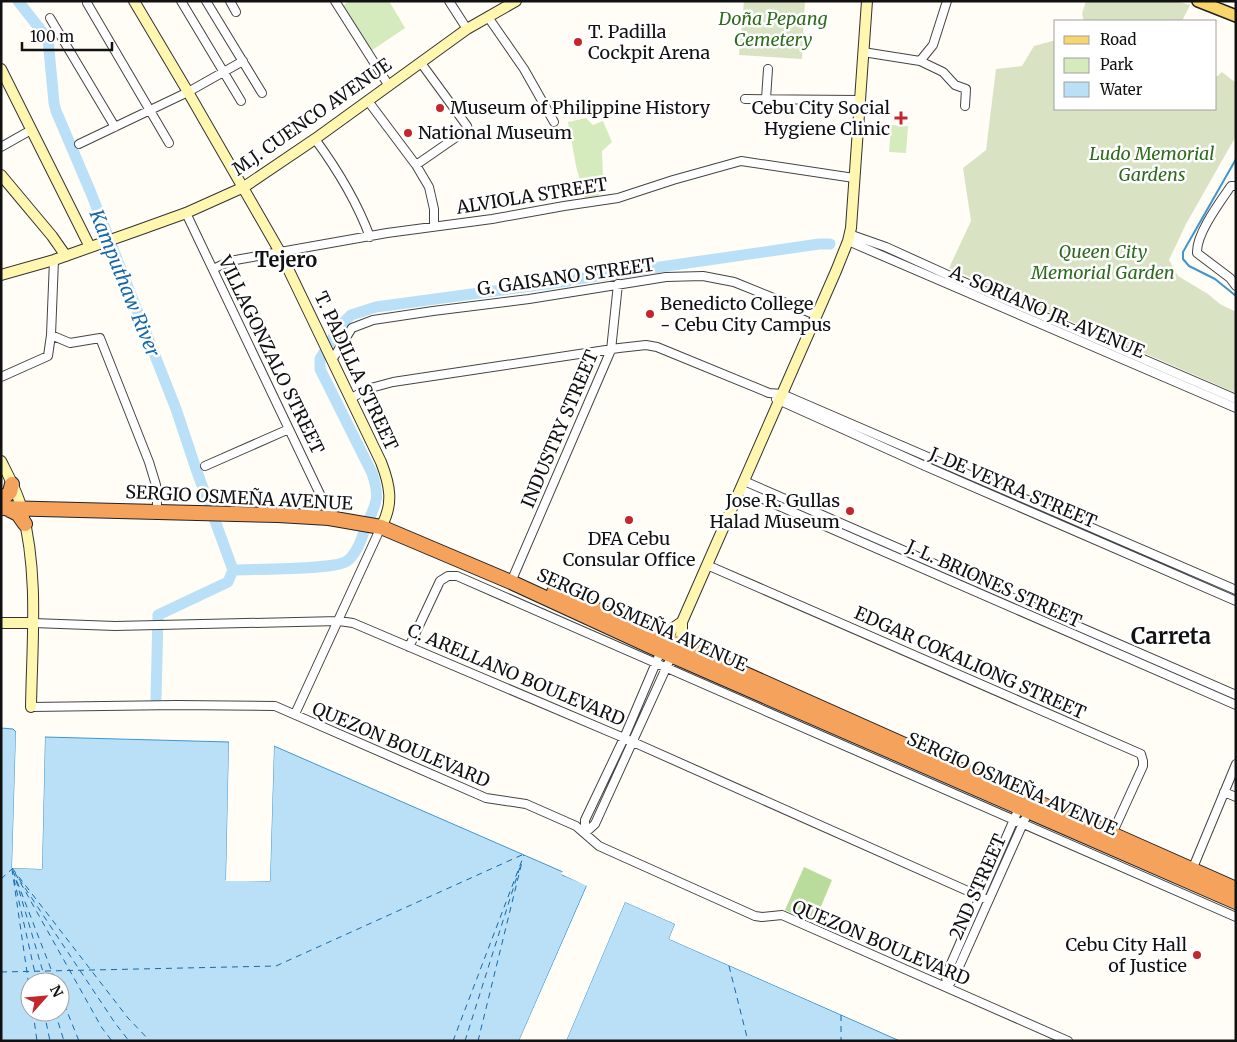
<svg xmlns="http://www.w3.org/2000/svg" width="1237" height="1042" viewBox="0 0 1237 1042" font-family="Merriweather,serif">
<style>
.green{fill:#d5ebbd}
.forest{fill:#b9dc9c}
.cemetery{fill:#d9e3c4}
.water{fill:#b9e0f7;stroke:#3f96cf;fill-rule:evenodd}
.pier{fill:#fffdf5}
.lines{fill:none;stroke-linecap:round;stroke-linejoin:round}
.stream{stroke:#3f96cf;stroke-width:2}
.river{stroke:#b9e0f7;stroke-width:11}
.ferry{stroke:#1768a6;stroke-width:1;stroke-dasharray:6 5;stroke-linecap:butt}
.street-casing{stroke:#444;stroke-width:10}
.secondary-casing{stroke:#333;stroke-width:12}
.primary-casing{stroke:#222;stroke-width:14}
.highway-casing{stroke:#222;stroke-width:16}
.street{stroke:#fff;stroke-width:8}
.secondary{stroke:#fff6b0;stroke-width:10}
.primary{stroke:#f9d66b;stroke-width:11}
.highway{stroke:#f5a25d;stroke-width:14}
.poi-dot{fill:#c4262e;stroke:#fff;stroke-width:2}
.labels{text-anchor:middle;stroke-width:5;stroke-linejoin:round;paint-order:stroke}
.park-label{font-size:18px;font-style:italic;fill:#2f6b1f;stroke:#fff}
.poi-label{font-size:18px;fill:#111;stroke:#fff;text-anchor:start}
.street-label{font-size:18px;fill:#111;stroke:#fff}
.water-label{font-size:19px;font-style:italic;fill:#1768a6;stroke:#fff}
.quarter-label{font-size:20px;font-weight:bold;fill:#111;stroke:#fff}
.district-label{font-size:22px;font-weight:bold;fill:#111;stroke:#fff}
</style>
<rect width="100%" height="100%" fill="#fffdf5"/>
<path class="green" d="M349,1h40l16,27 -34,23 -28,-45z
M586,118l7,7 10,-4 9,21 -10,9 1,26 -5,1 1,19 -14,2 -9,-33 -8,-44z
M891,125l17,1 -2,27 -17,-1z"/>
<path class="forest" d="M804,867l28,13 -18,43 -29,-13z"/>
<path class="cemetery" d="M744,1h61l-3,58 -63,-4z
M1086,1h90l14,4 -8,16h-98l-2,-7z
M1056,40v69h160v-32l6,-5 14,11v53l-50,88 -17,36 9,16 30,18 12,10 16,8v81l-287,-125 22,-47 -8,-53 23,-18 10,-81 26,-3 12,-20z"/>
<path class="water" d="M1,728l12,1 3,3 -4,136 30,1 3,-132 184,5 -3,138 44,1 4,-135 289,126 -1,3 25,10 -68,156h-518zM30,982h30v30h-30z
M625,902l50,22 -6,15 231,102h-334z"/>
<path class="pier" d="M16,732l2,1 -3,133h24l3,-129 3,-2 -3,134 -30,-1z
M229,742h3l-4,136 40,1 4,-133h2l-4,135h-44z
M564,869l1,4 23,10 1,3 -67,155h-3l68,-155 -26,-12z
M625,900l52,22v3l-5,13 229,100 1,3 -233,-102 6,-15 -50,-22 -59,139h-2l59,-140z"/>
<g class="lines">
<path class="stream" d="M1236,159l-53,93v7l6,7 26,13 21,17"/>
<path class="river" d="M18,1l30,38 6,64 2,8 35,82 85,216 20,60 37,101
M577,279l242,-35h11
M233,570c20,-1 102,0 114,-9 11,-8 15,-25 20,-37 10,-22 13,-27 5,-51l-52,-104v-10l20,-33 11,-11 25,-8 192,-26
M156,698l2,-83 70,-33 5,-12"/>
<path class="ferry" d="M12,868l116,150 22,23
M12,869l18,124
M13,871l43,111
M15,873l87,155 10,13
M1,879l11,-10
M14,879l23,103
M19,879l96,144 14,18
M16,880l30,102
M729,966l19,75
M1,972l275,-6 248,-112
M60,994l19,47
M33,1012l4,29
M44,1012l6,29
M55,1012l9,29
M841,1015v26
M453,1041l71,-186
M465,1041l55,-174
M478,1041l44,-179"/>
<g class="street-casing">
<path id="street" d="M181,1l60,100
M206,1l56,92
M230,1l6,11
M335,1l54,85
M449,1l18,28
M87,3l82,140
M488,17l36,52 30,53
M50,18l65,109
M863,52l57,9 23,11 12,13 11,4 -1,17
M920,61l13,-16 14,-44
M745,99l114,1
M766,99l2,-30
M368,101l48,64 13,22 5,22v17
M315,139c22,30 42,63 55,98
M79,144l109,-52 55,-31
M1,147l30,-17
M416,165l52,-36 -1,-3 -46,-63
M1236,186h-5c-11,16 -35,48 -34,67l33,25 6,8
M186,213l142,298
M849,234l37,13 64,29 286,123
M848,241l388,167
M213,269l17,-8 11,-2 146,-26 105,-14 72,-13 54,-8 55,-18 68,-19 113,17
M51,335l19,8 30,-5 49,124 7,23 1,19
M332,360l20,-32 21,-8 60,-9 96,-12 137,-22 37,-1 31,6 82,33
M1,377l47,-21 3,-21 3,-75
M350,399l17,-10 26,-7 226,-34 27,-3 11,2 112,46 13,1 454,196
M776,399l149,67 311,135
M205,466l84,-37
M744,481l492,214
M740,489l496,216
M707,565l434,189 2,7v5l-31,68
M511,582l100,-232 7,-66
M33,623l82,3 224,-5 14,2 271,115 364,162
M409,647l31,-66 8,-5h9l779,341
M31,707l146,-2 98,1 211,92 40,6 50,22 23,20 156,70 7,1 20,-2 286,126
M295,714l86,-187
M1224,792l12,5
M585,833l10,-9 77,-169
M585,833v-13l39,-82 37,-87
M1192,870l44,-106
M947,987l-1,-12 73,-167
M947,987l7,-9 71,-159"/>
</g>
<g class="secondary-casing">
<path id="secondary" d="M134,1l54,91 92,160 101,210c9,23 13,42 0,65
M1,69l89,178
M1,175l51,61 14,20
M1,275l53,-15 82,-29 50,-18 58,-26 71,-48 152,-110 49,-28
M1,461c8,16 17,32 21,49 17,64 10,132 9,197
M1,623h32
M664,644l9,-16 9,-6
M675,650l7,-18v-10l154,-351 12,-30 3,-13 16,-227"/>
</g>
<g class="primary-casing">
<path id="primary" d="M1198,1l38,15"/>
</g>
<g class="highway-casing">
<path id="highway" d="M1,500l9,-8 2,-8
M1,508l277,7 51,3 52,9 130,55 141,65 584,255
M8,509l10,5 7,10
M554,592l124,52 285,127 149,63 124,55"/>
</g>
<use href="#street" class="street"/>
<use href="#secondary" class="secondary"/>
<use href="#primary" class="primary"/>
<use href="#highway" class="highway"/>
</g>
<g class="poi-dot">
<circle cx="578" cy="42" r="5"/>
<circle cx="440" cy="108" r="5"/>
<path d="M898.5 110.5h5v5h5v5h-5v5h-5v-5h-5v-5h5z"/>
<circle cx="408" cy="133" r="5"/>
<circle cx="650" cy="314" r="5"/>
<circle cx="850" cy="511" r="5"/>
<circle cx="629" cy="520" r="5"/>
<circle cx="1197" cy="955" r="5"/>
</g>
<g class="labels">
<g class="park-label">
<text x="773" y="25">Doña Pepang<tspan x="773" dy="21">Cemetery</tspan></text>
<text x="1152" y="160">Ludo Memorial<tspan x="1152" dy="21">Gardens</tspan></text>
<text x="1103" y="258">Queen City<tspan x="1103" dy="21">Memorial Garden</tspan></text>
</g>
<g class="poi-label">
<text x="588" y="38">T. Padilla<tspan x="588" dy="21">Cockpit Arena</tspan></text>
<text x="450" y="114">Museum of Philippine History</text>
<text x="890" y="114" text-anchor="end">Cebu City Social<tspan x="890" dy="21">Hygiene Clinic</tspan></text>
<text x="418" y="139">National Museum</text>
<text x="660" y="310">Benedicto College<tspan x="660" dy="21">- Cebu City Campus</tspan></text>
<text x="840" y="507" text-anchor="end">Jose R. Gullas<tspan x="840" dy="21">Halad Museum</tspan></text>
<text x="629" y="545" text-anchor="middle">DFA Cebu<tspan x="629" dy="21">Consular Office</tspan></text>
<text x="1187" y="951" text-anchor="end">Cebu City Hall<tspan x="1187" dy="21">of Justice</tspan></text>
</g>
<g class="street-label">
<text transform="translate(312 117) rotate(-35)" y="6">M.J. CUENCO AVENUE</text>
<text transform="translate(532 196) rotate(-9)" y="6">ALVIOLA STREET</text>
<text transform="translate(566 277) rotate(-8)" y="6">G. GAISANO STREET</text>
<text transform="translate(1047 312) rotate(23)" y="6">A. SORIANO JR. AVENUE</text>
<text transform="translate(271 355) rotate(64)" y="6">VILLAGONZALO STREET</text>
<text transform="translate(356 371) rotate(65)" y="6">T. PADILLA STREET</text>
<text transform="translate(560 429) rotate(-67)" y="6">INDUSTRY STREET</text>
<text transform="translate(1013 488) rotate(23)" y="6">J. DE VEYRA STREET</text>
<text transform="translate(239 498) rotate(3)" y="6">SERGIO OSMEÑA AVENUE</text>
<text transform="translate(994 584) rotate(24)" y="6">J. L. BRIONES STREET</text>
<text transform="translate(642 620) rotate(24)" y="6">SERGIO OSMEÑA AVENUE</text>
<text transform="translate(970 663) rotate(24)" y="6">EDGAR COKALIONG STREET</text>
<text transform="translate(516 675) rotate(23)" y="6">C. ARELLANO BOULEVARD</text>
<text transform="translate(401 745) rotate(23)" y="6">QUEZON BOULEVARD</text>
<text transform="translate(1012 784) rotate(24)" y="6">SERGIO OSMEÑA AVENUE</text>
<text transform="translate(978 887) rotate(-66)" y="6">2ND STREET</text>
<text transform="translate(881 943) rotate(23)" y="6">QUEZON BOULEVARD</text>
</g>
<g class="water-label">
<text transform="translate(125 283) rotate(68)" y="7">Kamputhaw River</text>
</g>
<g class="quarter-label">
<text x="286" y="267">Tejero</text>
</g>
<g class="district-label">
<text x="1171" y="644">Carreta</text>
</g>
</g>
<rect width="1237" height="1042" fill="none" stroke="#111111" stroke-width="5"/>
<rect x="1054" y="20" width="162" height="90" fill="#ffffff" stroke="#a0a0a0"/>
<rect x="1064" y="36" width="25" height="8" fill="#f9d66b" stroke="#a0a0a0"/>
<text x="1100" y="45" font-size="15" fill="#111111">Road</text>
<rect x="1064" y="58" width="25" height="15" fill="#d5ebbd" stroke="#a0a0a0"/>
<text x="1100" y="70" font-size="15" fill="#111111">Park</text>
<rect x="1064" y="82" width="25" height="15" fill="#b9e0f7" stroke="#a0a0a0"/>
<text x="1100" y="95" font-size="15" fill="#111111">Water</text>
<g transform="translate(45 997) rotate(63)"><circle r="24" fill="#ffffff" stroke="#a0a0a0"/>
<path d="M0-4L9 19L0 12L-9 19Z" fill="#c4262e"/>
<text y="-8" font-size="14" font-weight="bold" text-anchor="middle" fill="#111111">N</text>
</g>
<path d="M22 42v8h90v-8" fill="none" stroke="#111111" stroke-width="2.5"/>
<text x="30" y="42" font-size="15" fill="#111111" stroke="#ffffff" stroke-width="4" paint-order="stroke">100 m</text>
</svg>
